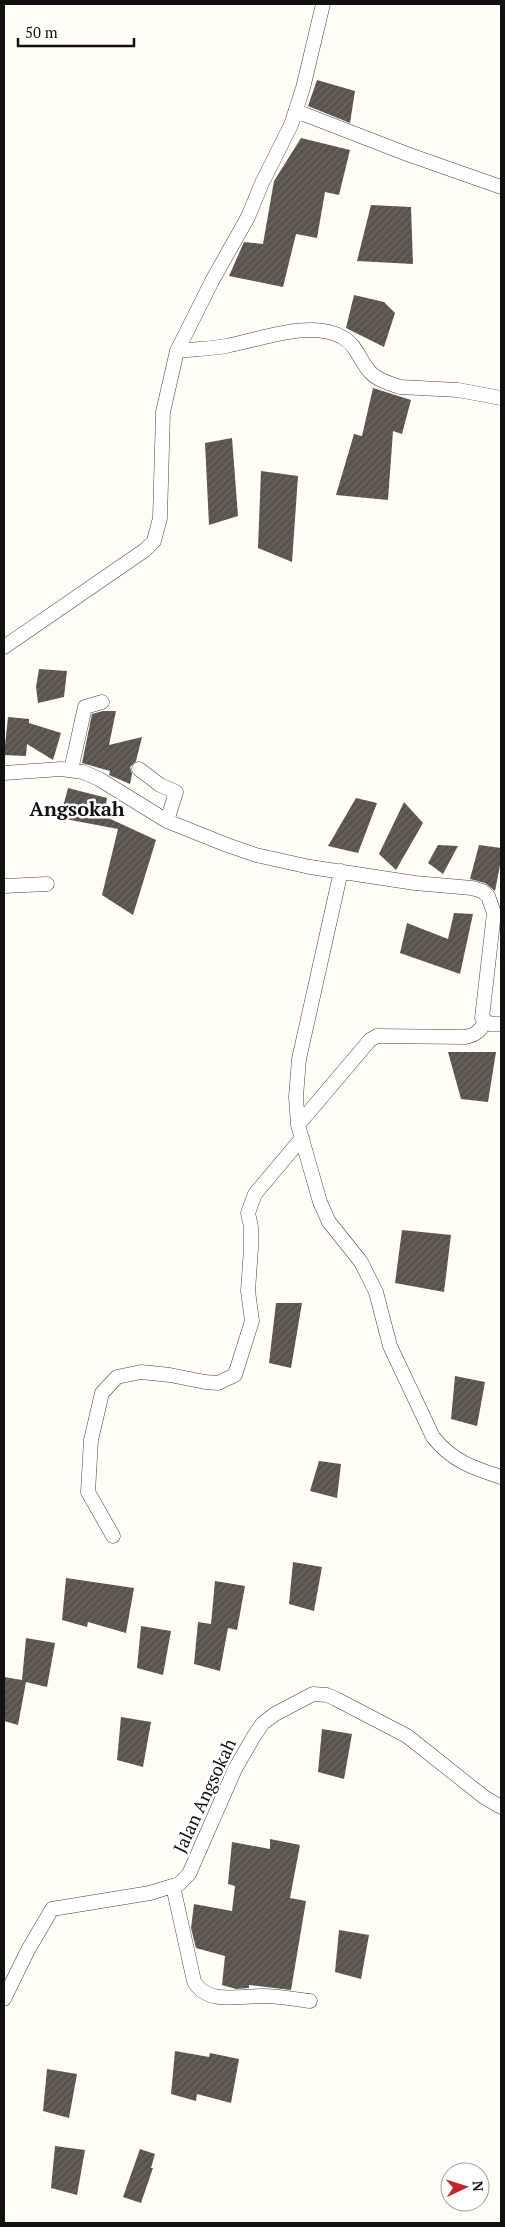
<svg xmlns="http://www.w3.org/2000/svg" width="505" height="2227" viewBox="0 0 505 2227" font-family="'PT Serif',serif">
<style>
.building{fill:url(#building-hatch)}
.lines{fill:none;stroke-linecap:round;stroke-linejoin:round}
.minor-casing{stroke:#444;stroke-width:15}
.minor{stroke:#fff;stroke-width:14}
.labels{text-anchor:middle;stroke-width:5;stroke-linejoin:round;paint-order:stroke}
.street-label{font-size:18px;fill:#111;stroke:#fff}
.quarter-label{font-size:20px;font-weight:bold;fill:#111;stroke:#fff}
</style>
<defs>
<pattern id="building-hatch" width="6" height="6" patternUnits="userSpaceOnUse" patternTransform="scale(1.25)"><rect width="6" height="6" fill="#5a524d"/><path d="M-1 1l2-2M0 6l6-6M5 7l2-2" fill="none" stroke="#6d6662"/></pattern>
</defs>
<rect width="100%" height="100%" fill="#fffdf5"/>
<path class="building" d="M317,80l38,11 -5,32 -42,-17z
M301,138l49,12 -11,45 -14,-3 -8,46 -21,-4 -13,53 -54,-11 15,-34 19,2 11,-63z
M371,205l40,2 2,57 -56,-3z
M354,295l30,7 11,11 -11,34 -38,-19z
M373,388l38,12 -9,34 -9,-3 -5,69 -52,-5 18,-61 8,2z
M232,438l6,78 -29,9 -4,-82z
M261,471l37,5 -6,86 -34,-14z
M39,669l28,2 -3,26 -26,6 -2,-16z
M103,711h13l-7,34 33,-8 -6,24 -6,6 2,7 -2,10 -21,-9 1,-4 -28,-8 10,-49z
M8,717l21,2v4l32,10 -8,27 -26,-16 -1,12 -22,-1z
M68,788l39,10 -3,18 52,24 -23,75 -31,-20 16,-66 -58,-11z
M356,798l21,5 -19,50 -30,-7z
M404,802l19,21 -27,47 -17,-16z
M438,845l20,1 -15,28 -15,-11z
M479,845l22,3v12l-6,31 -10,-8 -15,-4z
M454,913l19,1 -13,60 -60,-21 7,-30 41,16z
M448,1052h48l-8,50 -27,-3z
M402,1230l49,5 -7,57 -49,-9z
M276,1303h26l-11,65 -22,-5z
M455,1376l30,6 -8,44 -26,-7z
M319,1461l22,3 -4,34 -27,-7z
M293,1562l29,5 -8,44 -25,-7z
M66,1578l68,10 -8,45 -38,-11 -1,5 -25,-7z
M215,1581l30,5 -8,44 -9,-2 -8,43 -26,-7 4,-42 13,2z
M141,1626l30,5 -8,44 -26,-7z
M26,1638l29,5 -8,44 -21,-5 -8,43 -14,-4v-44l18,3z
M121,1717l30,5 -8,45 -26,-7z
M322,1729l30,5 -8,45 -26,-7z
M270,1839l30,6 -10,53 16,3 -15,89 -42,-5v3l-13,1 -14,-4 3,-29 -29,-8 -5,-20 3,-24 38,7 3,-25 -7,-2 4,-42 38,7z
M339,1930l30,5 -8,44 -26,-7z
M175,2051l34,6 1,-4 29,6 -8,44 -34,-9 -1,7 -25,-7z
M47,2069l30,5 -8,44 -26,-7z
M55,2146l30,4 -8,45 -26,-7z
M140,2149l15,5 -4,14h2l-12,35 -18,-6z"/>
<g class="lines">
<g class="minor-casing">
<path id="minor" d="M296,111l111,43 94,33
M177,351c16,-2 33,-2 49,-5 33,-6 85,-27 116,-9 15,8 17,23 28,35 7,8 21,12 30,15l58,3 43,8
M4,647l141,-97 9,-9 6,-23 3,-106 14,-61 35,-70 36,-64 14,-34 29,-58 12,-37 20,-84
M139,769l21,16 16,7 -9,29
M71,770l14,-63 17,-5
M4,773l57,-4 22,3 16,7 68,42 60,24 29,10 54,12 105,16 57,5 10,3 6,5 6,17 -12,105 8,6h11
M341,871l-42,188 -3,38 2,28 22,77 9,20 32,40 15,30 14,54 43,91c19,24 40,31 68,40
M4,886l43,-2
M298,1125l72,-85 7,-4 88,1c11,-2 15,-6 20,-15
M113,1536l-25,-44 3,-52 11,-47 15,-16 24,-5 29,3 35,7 13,1 17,-8 17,-54 -4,-30 3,-43v-21l-3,-14 7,-19 47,-56
M173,1886l21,95c12,24 46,15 69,15 15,0 31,3 47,5
M4,1999l24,-49 24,-41 98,-16 29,-9 10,-10 46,-105 19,-33 9,-13 12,-9 38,-20 14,1 9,4 71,37 77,61 17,10"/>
</g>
<use href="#minor" class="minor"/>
</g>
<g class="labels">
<g class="street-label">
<text transform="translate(205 1796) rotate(-65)" y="6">Jalan Angsokah</text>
</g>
<g class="quarter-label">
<text x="77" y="816">Angsokah</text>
</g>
</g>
<rect width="505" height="2227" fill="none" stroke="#111111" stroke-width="10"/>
<g transform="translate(465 2187) rotate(86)"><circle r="24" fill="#ffffff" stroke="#a0a0a0"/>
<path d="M0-4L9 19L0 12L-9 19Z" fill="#c4262e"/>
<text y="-8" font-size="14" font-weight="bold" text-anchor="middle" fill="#111111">N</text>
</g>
<path d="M18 38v8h116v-8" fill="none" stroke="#111111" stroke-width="2.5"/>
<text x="25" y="38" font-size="15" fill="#111111" stroke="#ffffff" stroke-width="4" paint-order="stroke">50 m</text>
</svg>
